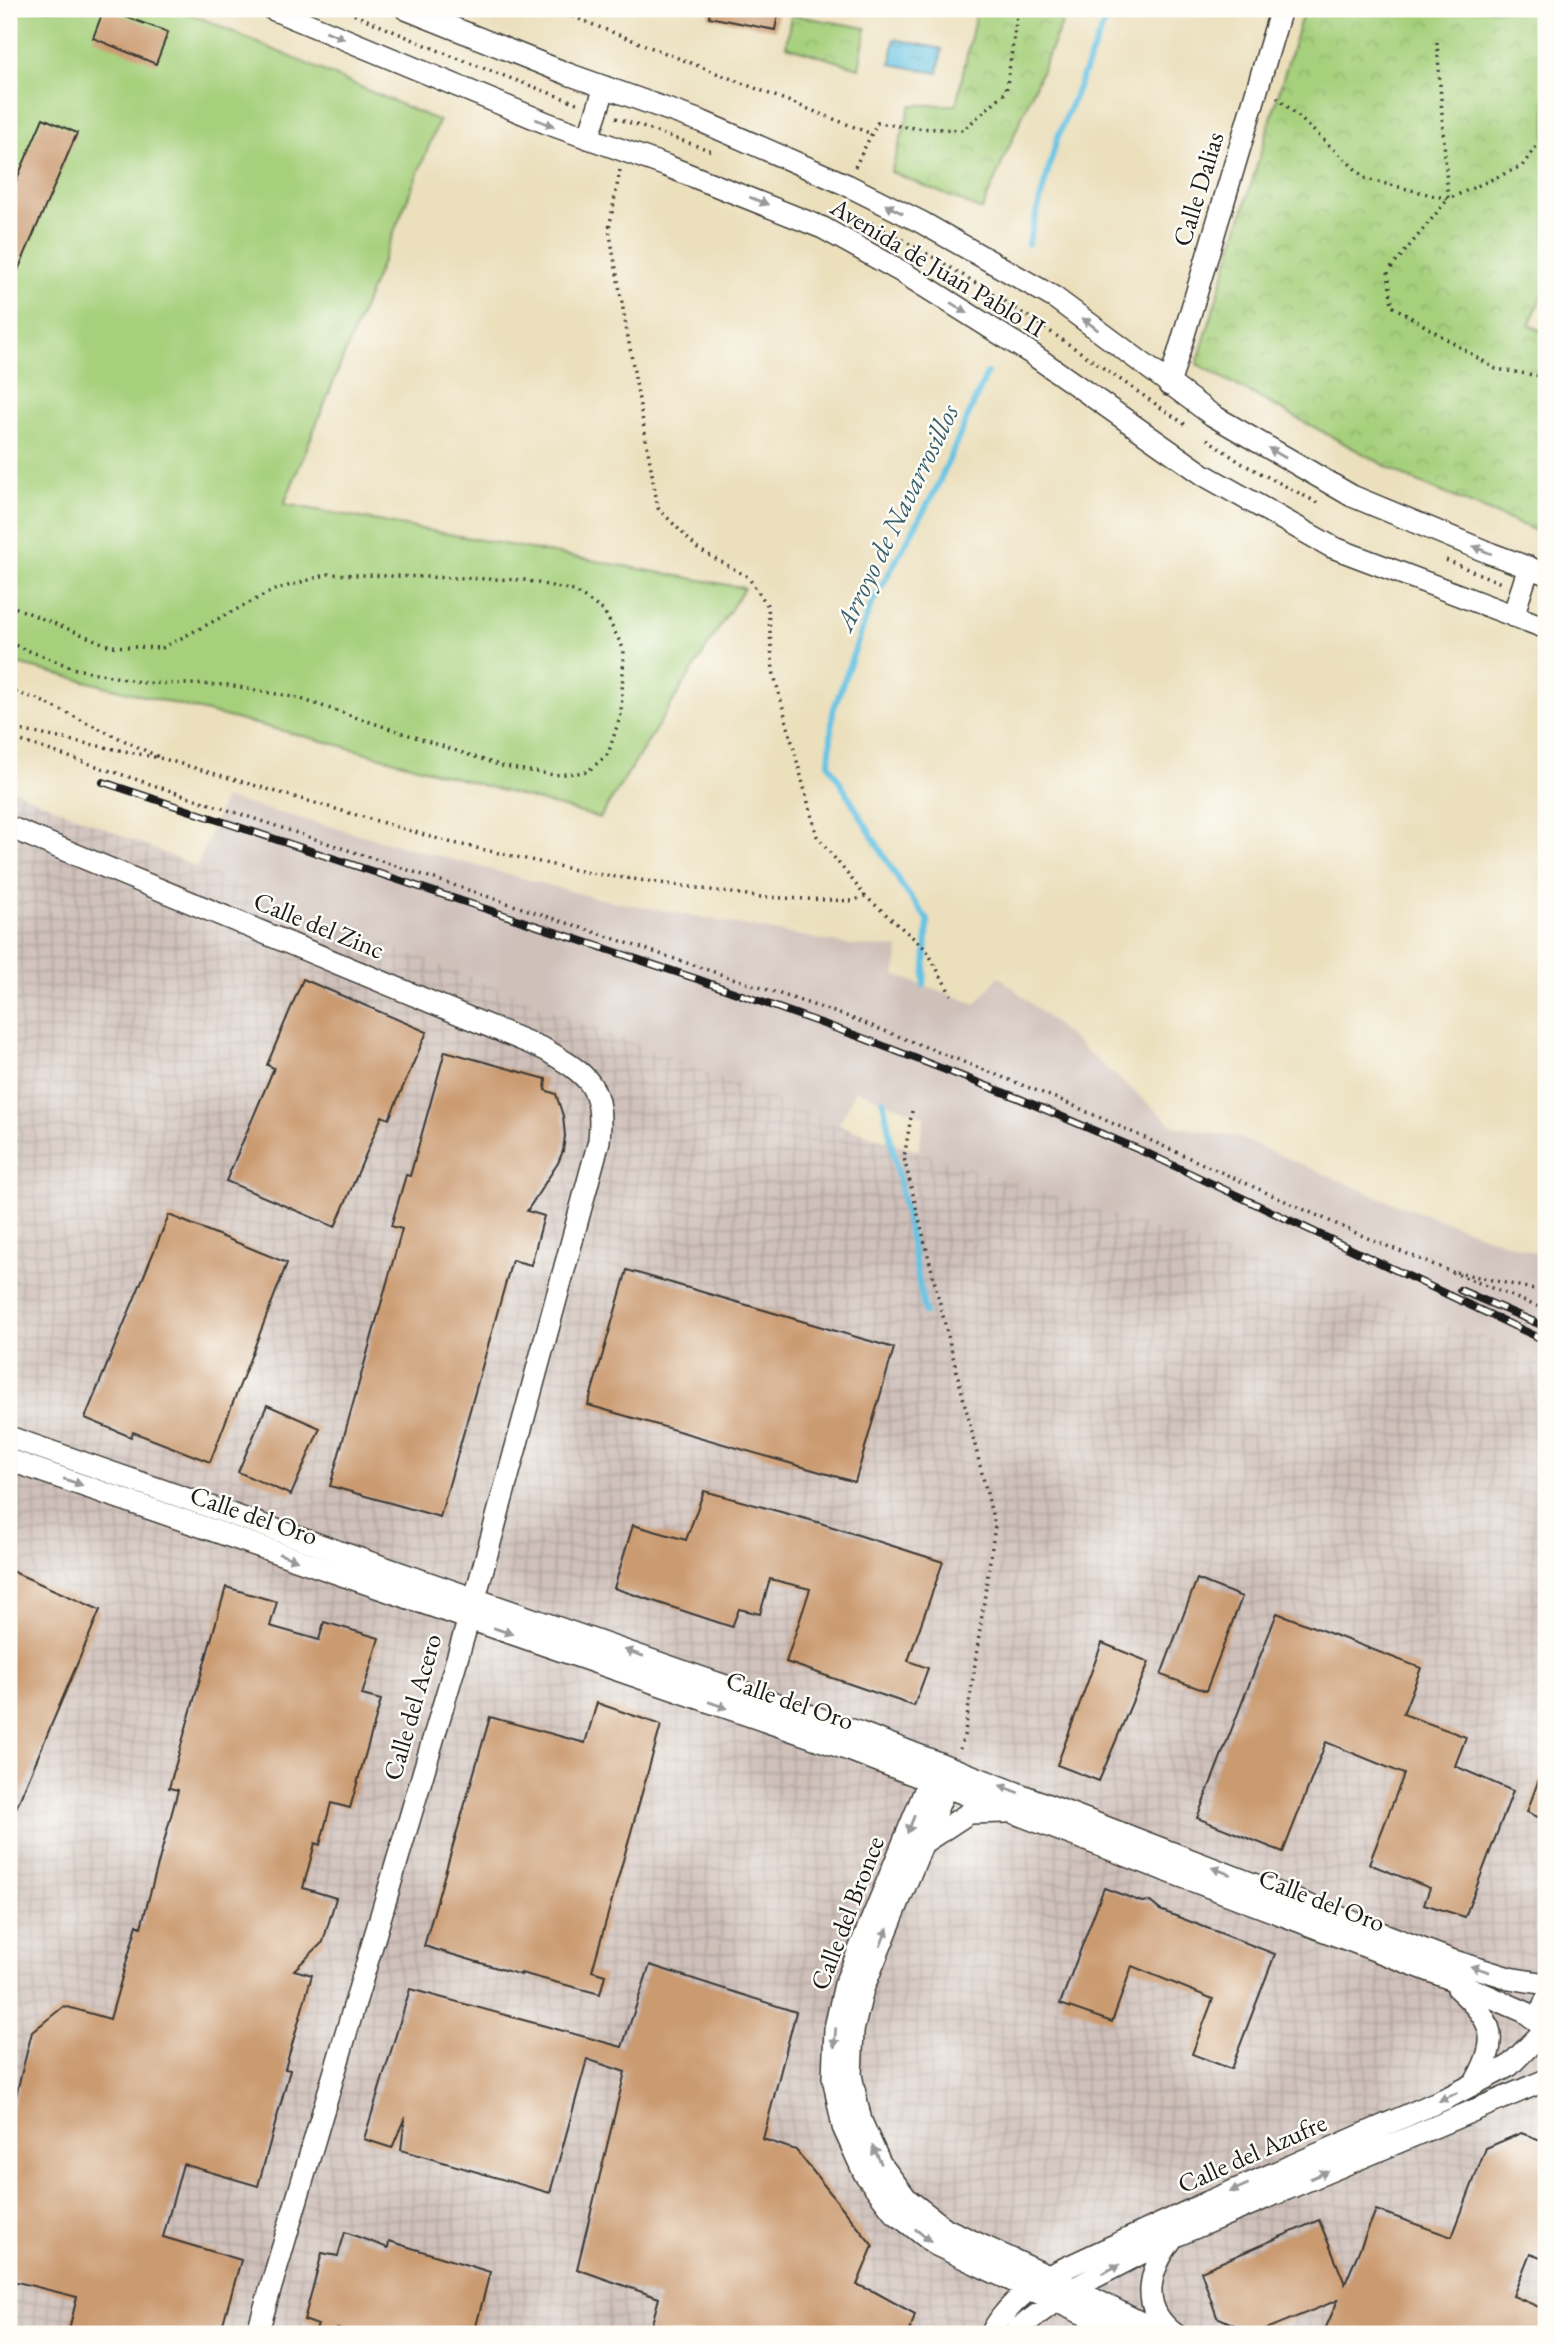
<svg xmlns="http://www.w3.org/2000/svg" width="1555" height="2343" viewBox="0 0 1555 2343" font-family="'EB Garamond',serif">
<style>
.industrial{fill:url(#industrial-grid)}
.railway{fill:#cfc0ba}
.park{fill:url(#park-crowns);stroke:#61764c;stroke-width:2}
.pitch{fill:#a6d07c;stroke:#61764c;stroke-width:2}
.water{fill:url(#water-ripples);stroke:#407080;stroke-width:2}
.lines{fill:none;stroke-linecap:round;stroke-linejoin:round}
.stream{stroke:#65c3e3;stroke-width:6}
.building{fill:#ca9a6f}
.street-casing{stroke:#3b3934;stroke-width:24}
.path{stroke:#3b3934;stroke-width:3.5;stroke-dasharray:2 5;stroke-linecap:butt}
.street{stroke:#fff;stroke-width:21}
.rail-casing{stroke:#1c1c1c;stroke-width:8}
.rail{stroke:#fdfcf7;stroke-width:5;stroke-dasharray:16;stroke-linecap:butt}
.oneway{fill:#999}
.labels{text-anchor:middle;stroke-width:5;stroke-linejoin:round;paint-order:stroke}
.street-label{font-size:26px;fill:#1c1c1c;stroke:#fdfcf7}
.water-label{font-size:28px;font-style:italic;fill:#395f6c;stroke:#fdfcf7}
</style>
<defs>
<pattern id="industrial-grid" width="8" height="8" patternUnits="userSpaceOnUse" patternTransform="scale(1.75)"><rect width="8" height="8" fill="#cfc0ba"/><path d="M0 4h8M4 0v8" fill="none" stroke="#b1a49f"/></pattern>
<pattern id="park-crowns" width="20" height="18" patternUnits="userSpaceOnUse" patternTransform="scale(1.75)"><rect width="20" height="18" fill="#a6d07c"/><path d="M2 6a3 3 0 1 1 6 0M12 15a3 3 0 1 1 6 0" fill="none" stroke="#8eb26b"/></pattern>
<pattern id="water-ripples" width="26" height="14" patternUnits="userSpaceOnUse" patternTransform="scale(1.75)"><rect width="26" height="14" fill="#65c3e3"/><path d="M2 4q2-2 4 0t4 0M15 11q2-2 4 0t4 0" fill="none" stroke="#57a7c2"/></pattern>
</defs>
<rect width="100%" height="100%" fill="#fdfcf7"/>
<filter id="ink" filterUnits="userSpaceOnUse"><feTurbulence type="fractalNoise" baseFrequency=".0143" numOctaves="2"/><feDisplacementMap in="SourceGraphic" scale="14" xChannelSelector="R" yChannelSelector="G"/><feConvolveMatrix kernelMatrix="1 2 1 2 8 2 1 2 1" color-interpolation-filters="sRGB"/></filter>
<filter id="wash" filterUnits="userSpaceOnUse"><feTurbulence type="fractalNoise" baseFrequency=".00686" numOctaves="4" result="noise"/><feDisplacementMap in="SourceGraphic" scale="28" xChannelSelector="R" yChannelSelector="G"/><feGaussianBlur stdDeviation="1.57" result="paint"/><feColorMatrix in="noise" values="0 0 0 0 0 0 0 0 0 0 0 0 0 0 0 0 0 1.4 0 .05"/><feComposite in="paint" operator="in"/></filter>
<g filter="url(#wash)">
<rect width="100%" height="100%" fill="#ebdfbc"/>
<path class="industrial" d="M9,788l188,79 642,258 664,218 43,24v967h-1537z"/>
<path class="railway" d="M224,798l372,100 253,47 50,3 -4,27 81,29 23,-28 175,150 63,11 151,64 158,56v110l-43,-24 -585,-192 7,-34 -69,-27 -17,35 -642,-258z"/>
<path class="park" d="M977,9h91l-86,201 -91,-38 20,-67h45z
M1304,9h215l27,7v271l-17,38 17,8v202l-136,-56 -213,-115z
M791,15l75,13 -7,40 -73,-22z"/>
<path class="pitch" d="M9,9h171l259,112 -155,383 460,84 -144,230 -265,-74 -326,-82z"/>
<path class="water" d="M894,39l48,10 -4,24 -47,-9z"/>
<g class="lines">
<path class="stream" d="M1028,244l29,-105 53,-130
M924,985l4,-65 -26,-34 -73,-122 4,-53 37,-104 66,-118 51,-116
M883,1100l42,213"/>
</g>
<g id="blocks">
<path class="building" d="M104,9l64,23 -12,32 -63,-26z
M710,9h69l-4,21 -66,-13z
M43,118l34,15 -68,158v-94z
M303,979l124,53 -38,87 -7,-3 -47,111 -109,-46 48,-113 -7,-3z
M445,1051l101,28 -1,11 11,4 7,22 2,20 -2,15 -5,12 -31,48 17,5 -13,49 -19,-5 -72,257 -110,-31 72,-257 -11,-3 15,-51 4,1z
M169,1215l118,48 -77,199 -77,-30 -2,5 -46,-19z
M627,1270l267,78 -39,134 -267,-77z
M267,1405l53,23 -29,67 -53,-23z
M704,1491l110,30 129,41 -35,99 20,7 -14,38 -128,-44 24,-73 -40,-10 -10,35 -21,-5 -7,18 -118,-39 19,-63 53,15z
M9,1570l91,40 -91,215z
M1197,1579l45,18 -36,94 -45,-16z
M226,1587l51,15 -7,24 49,14 5,-18 55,16 -17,57 19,5 -31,108 -19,-5 -11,42 -5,-2 -12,45 33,10 -13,44 -29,28 18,5 -27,94 5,1 -32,116 -75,-22 -20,73 78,23 -21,74h-152l9,-37 -68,-17v-157l23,-91 32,-26 46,13 27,-94 4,2 37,-137 -9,-2z
M1277,1613l144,55 -18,46 63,23 -11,29 58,25 -48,126 -41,-13 6,-16 -61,-24 35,-90 -78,-32 -43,110 -86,-34z
M1102,1643l47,19 -50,119 -42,-16z
M597,1703l64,22 -69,246 13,4 -5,19 -79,-21v2l-97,-29 66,-229 95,26z
M1544,1765l2,1v55l-19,-9z
M1104,1888l38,14 7,-1 11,9 115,44 -44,115 -39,-15 21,-55 -81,-33 -20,56 -52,-18z
M650,1965l146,47 -33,127 33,11 77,96 -16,39 18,7 40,22 -6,20h-260l10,-36 -82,-29 48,-197 -38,-13 -37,134 -149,-43 4,-33 -13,31 -28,-9 46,-150 212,58z
M1521,2133l25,9v117l-16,-6 -17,43 33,14v24h-223l15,-34 -84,34 -37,-17 -16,-46 118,-51 26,64 31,-74 76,27 34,-89z
M345,2232l43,16 1,-7 101,31 -16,62h-119l-18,-5 -1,5h-22l4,-9 -14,-5 18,-67 16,3z"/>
</g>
</g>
<g filter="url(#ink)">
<use href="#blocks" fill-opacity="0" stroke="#3b3934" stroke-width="2"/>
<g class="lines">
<g class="street-casing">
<path id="street" d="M272,9l277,115 118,42 156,62 79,44 127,80 175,123 128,72 214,81
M406,9l162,65 135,48 144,63 74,37 134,76 157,117 140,81 140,58 54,20
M588,138l17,-51
M1169,385l112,-376
M1513,616l16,-49
M9,827l535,222c46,27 60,37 55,92l-124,457 -218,736
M9,1437l849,295 593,228 58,18 37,6
M9,1460l840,290 594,226 82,36 16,12
M935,1766l-90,218 -10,44 -2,49 10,50 21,46 30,39 42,33 190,89
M952,1772l-89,217 -10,42 -2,44 10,46 19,42 27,36 39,30 102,47 115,58
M923,1843l46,-30 38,-1
M1458,1989c37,33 42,51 16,95
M1545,2035l-4,-22 5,-13
M1172,2239c-23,31 -34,69 3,95
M991,2334c12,-25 34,-42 57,-58l160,-74 241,-105 60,-31 34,-34
M1016,2334l3,-6 53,-39 101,-52 373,-157"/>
</g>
<path class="path" d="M341,9l113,48 125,47
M553,9l319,125
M1437,42l11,157 -60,73 4,34 104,63 50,8
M1277,97l89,82 82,20 74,-33 24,-33
M616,118l99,34
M855,167l22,-44 38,5 48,2 43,-38 12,-83
M620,170l-11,59 49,279 40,41 50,28 20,29 5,65 44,165 48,60 61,53 25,46
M871,223c112,58 214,133 318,204
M1207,439l34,24 77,40
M1446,560l55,23
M9,605l101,41 52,2 112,-58 55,-16 195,6 50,11 30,20 20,39 -3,64 -13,40 -21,18 -33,3 -49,-8 -207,-69 -70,-13 -83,-2 -69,-14 -67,-26
M9,690l28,9 122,58
M9,728l155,31 285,83 140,31 172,24 91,4 13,-5
M9,737l840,280 214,84 302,136 181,73
M912,1111l-8,47 91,368 -30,206 -5,17
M1456,1272l90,20"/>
<use href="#street" class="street"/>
<g class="rail-casing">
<path id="rail" d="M103,782l594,197 163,58 158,61 131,56 397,187
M1460,1290l86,37"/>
</g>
<use href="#rail" class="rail"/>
</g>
<defs><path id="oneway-solid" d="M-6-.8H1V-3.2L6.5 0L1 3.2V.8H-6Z" transform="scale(1.75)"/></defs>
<g class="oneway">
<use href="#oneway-solid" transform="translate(335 35) rotate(23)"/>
<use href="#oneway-solid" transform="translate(545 123) rotate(22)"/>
<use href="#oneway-solid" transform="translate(759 201) rotate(22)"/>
<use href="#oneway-solid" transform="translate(894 209) rotate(-153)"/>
<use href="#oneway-solid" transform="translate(959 308) rotate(32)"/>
<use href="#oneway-solid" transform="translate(1090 324) rotate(-143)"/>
<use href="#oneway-solid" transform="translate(1277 453) rotate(-150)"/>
<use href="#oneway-solid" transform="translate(1482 550) rotate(-158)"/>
<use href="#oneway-solid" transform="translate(73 1482) rotate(19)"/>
<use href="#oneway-solid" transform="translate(288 1557) rotate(19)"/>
<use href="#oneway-solid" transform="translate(503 1631) rotate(19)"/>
<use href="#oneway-solid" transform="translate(634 1653) rotate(-161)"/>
<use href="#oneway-solid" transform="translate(718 1705) rotate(19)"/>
<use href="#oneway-solid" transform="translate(1009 1789) rotate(-158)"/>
<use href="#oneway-solid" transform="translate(911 1824) rotate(112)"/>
<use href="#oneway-solid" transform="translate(1221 1871) rotate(-159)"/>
<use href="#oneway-solid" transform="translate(884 1937) rotate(-68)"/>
<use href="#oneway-solid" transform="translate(1480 1969) rotate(-163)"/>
<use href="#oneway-solid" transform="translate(835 2038) rotate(94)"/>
<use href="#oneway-solid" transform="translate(1448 2097) rotate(155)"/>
<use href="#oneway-solid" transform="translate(877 2155) rotate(-116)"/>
<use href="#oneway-solid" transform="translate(1319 2175) rotate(-23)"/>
<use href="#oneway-solid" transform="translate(1239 2188) rotate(156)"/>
<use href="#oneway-solid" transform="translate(923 2235) rotate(38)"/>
<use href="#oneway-solid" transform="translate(1111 2269) rotate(-27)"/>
</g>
</g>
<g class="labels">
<g class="street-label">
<text transform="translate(1198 189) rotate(-73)" y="9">Calle Dalias</text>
<text transform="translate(938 267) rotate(31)" y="9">Avenida de Juan Pablo II</text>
<text transform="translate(319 925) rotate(22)" y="9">Calle del Zinc</text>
<text transform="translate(254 1515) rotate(19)" y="9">Calle del Oro</text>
<text transform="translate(790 1700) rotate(19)" y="9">Calle del Oro</text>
<text transform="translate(412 1707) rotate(-74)" y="9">Calle del Acero</text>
<text transform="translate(1322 1900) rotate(21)" y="9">Calle del Oro</text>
<text transform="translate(847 1913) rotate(-69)" y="9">Calle del Bronce</text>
<text transform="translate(1252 2153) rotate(-24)" y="9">Calle del Azufre</text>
</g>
<g class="water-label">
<text transform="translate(896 517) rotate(-64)" y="10">Arroyo de Navarrosillos</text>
</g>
</g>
<rect width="1555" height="2343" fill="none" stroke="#fdfcf7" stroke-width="35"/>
</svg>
